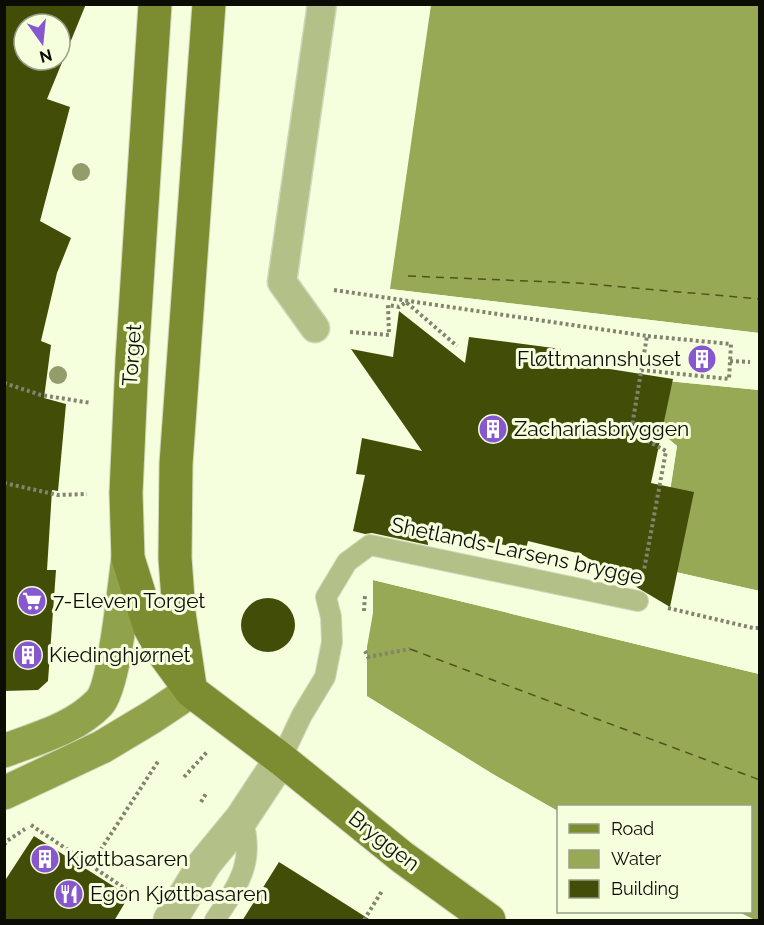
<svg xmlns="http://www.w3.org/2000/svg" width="764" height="925" viewBox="0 0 764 925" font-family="Raleway,sans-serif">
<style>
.water{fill:#97a954}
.pier{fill:#f6ffdd}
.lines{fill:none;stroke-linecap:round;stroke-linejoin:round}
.ferry{stroke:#4b5619;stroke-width:1.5;stroke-dasharray:8 6;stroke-linecap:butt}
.building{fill:#424e07;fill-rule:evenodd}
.service-casing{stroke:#d0d8ba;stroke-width:22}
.pedestrian-casing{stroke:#d0d8ba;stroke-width:31}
.minor-casing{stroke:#d0d8ba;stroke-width:35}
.secondary-casing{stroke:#d0d8ba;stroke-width:35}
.primary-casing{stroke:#d0d8ba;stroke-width:35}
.path{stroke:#7f856f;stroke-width:4;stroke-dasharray:3 3;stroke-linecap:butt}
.service{stroke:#b3c088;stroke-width:20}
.pedestrian{stroke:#b3c088;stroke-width:28}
.minor{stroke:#b3c088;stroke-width:33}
.secondary{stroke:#91a34a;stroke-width:33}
.primary{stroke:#7b8c31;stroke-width:33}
.tree{fill:#939d6b}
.labels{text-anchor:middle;stroke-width:6;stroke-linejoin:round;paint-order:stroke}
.street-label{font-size:21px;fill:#0b0d04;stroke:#f6ffdd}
.poi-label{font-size:21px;fill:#0b0d04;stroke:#f6ffdd;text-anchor:start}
</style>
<rect width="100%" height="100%" fill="#f6ffdd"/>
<path class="water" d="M431,5h328v328l-369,-44z
M657,380l102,10v201l-101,-23 19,-122 -25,-21z
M373,580l386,94v246h-4l-16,-8h11v-106h-192v5l-65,-37 -126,-78v-49l6,-34z"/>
<path class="pier" d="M390,289l369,44 1,3 -368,-44z
M657,377l103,10 -1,3 -102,-10 -5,45 25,21 -19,122 102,23v3l-103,-23 -2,-4 19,-120 -24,-20z
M374,577l386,94 -1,3 -386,-94z"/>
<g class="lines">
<path class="ferry" d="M408,276l169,7 183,16
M410,649l350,131"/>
</g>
<path class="building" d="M4,4h82l-39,95 23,8 -30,114 31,17 -14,35 -16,68 10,4 -7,53 22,6 -8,87 -6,-1 -5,80h9l-8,111 -10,9 -34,1zM24,24h36v36h-36z
M399,311l66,52 4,-26 92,12 -2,12 114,18 -22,104 43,9 -24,115 -89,-53 -53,-13 -2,8 -48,-9 -52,-14 2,19 -56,-12 -7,1 -12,-3 12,-56 -9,-1 6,-36 60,13 -71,-102 42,8z
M241 625a27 27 0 1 1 54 0a27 27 0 1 1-54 0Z
M34,836l95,60 -15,25h-110v-39z
M279,862l27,17 66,42h-130z"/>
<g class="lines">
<g class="service-casing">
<path id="service" d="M281,759l21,-44 23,-38 7,-35 -1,-25 -5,-20 21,-35 23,-17 268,56
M215,920c23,-35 41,-58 27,-102"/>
</g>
<g class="pedestrian-casing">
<path id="pedestrian" d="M315,328l-33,-46 40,-278"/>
</g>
<g class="minor-casing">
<path id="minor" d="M170,920l35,-57 37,-45 39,-59"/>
</g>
<g class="secondary-casing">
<path id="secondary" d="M4,751c33,-13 70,-22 95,-48 16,-17 25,-118 29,-145
M4,793l98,-46 50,-30 39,-26"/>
</g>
<g class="primary-casing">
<path id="primary" d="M155,4l-23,356 -6,133 2,65 22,70 14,26 27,37 90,68 121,98 87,63
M190,686l-11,-73 -4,-55 1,-94 33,-460"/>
</g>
<path class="path" d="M334,290l313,46 -16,96 35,19 -22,119
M350,332l39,3 -1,-30 11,2 7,-5 51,44
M730,361l20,1
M641,370l88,9 2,-35 -84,-8
M4,383l37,12 50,8
M4,483l54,12 29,-1
M668,608l85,20h7
M364,611l1,-16
M365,651l3,6 42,-8
M184,777l23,-25
M201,802l6,-10
M31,825l108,73
M4,845l3,-4 18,-12
M94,860l65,-100
M364,920l18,-29"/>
<use href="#service" class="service"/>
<use href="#pedestrian" class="pedestrian"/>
<use href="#minor" class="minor"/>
<use href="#secondary" class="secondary"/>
<use href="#primary" class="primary"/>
</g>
<g class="tree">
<circle cx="81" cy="172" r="9"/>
<circle cx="58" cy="375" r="9"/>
</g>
<defs>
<g id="building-disc" transform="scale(1.5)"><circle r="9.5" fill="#8757d0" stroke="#f6ffdd"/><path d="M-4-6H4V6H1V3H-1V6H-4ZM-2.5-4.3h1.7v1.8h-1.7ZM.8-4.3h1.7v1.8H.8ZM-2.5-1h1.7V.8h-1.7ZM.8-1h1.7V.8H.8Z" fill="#fff"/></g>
<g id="supermarket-disc" transform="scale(1.5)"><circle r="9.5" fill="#8757d0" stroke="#f6ffdd"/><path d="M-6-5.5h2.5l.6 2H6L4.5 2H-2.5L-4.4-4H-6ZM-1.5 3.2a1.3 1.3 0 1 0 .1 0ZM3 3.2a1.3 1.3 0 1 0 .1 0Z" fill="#fff"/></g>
<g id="restaurant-disc" transform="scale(1.5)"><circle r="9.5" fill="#8757d0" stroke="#f6ffdd"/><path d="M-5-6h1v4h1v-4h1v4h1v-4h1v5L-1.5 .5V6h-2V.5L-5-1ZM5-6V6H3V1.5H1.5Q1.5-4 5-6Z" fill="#fff"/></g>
</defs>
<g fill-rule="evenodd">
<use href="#building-disc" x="702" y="359"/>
<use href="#building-disc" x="493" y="429"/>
<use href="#supermarket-disc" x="32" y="601"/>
<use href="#building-disc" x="28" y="655"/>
<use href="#building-disc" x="45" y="859"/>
<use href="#restaurant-disc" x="69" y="894"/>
</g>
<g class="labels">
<g class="street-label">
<text transform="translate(132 355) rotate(-86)" y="7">Torget</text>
<text transform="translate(517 551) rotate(12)" y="7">Shetlands-Larsens brygge</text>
<text transform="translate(384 841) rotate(38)" y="7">Bryggen</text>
</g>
<g class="poi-label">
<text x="681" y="366" text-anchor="end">Fløttmannshuset</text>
<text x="514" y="436">Zachariasbryggen</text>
<text x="53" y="608">7-Eleven Torget</text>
<text x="49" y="662">Kiedinghjørnet</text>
<text x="66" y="866">Kjøttbasaren</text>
<text x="90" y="901">Egon Kjøttbasaren</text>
</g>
</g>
<rect width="764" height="925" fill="none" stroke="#0b0d04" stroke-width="12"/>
<rect x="557" y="805" width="195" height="108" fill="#f6ffdd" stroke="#989e86" stroke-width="1.5"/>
<rect x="569" y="824" width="30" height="9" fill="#7b8c31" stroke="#989e86" stroke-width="1.5"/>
<text x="611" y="835" font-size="18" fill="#0b0d04">Road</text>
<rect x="569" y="850" width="30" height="18" fill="#97a954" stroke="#989e86" stroke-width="1.5"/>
<text x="611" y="865" font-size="18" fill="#0b0d04">Water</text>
<rect x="569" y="880" width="30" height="18" fill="#424e07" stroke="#989e86" stroke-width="1.5"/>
<text x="611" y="895" font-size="18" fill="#0b0d04">Building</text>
<g transform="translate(42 42) rotate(165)"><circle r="28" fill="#f6ffdd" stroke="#989e86" stroke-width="1.5"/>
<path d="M0-4.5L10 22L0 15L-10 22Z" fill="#8757d0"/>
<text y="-9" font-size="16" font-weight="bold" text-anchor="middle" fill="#0b0d04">N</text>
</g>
</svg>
